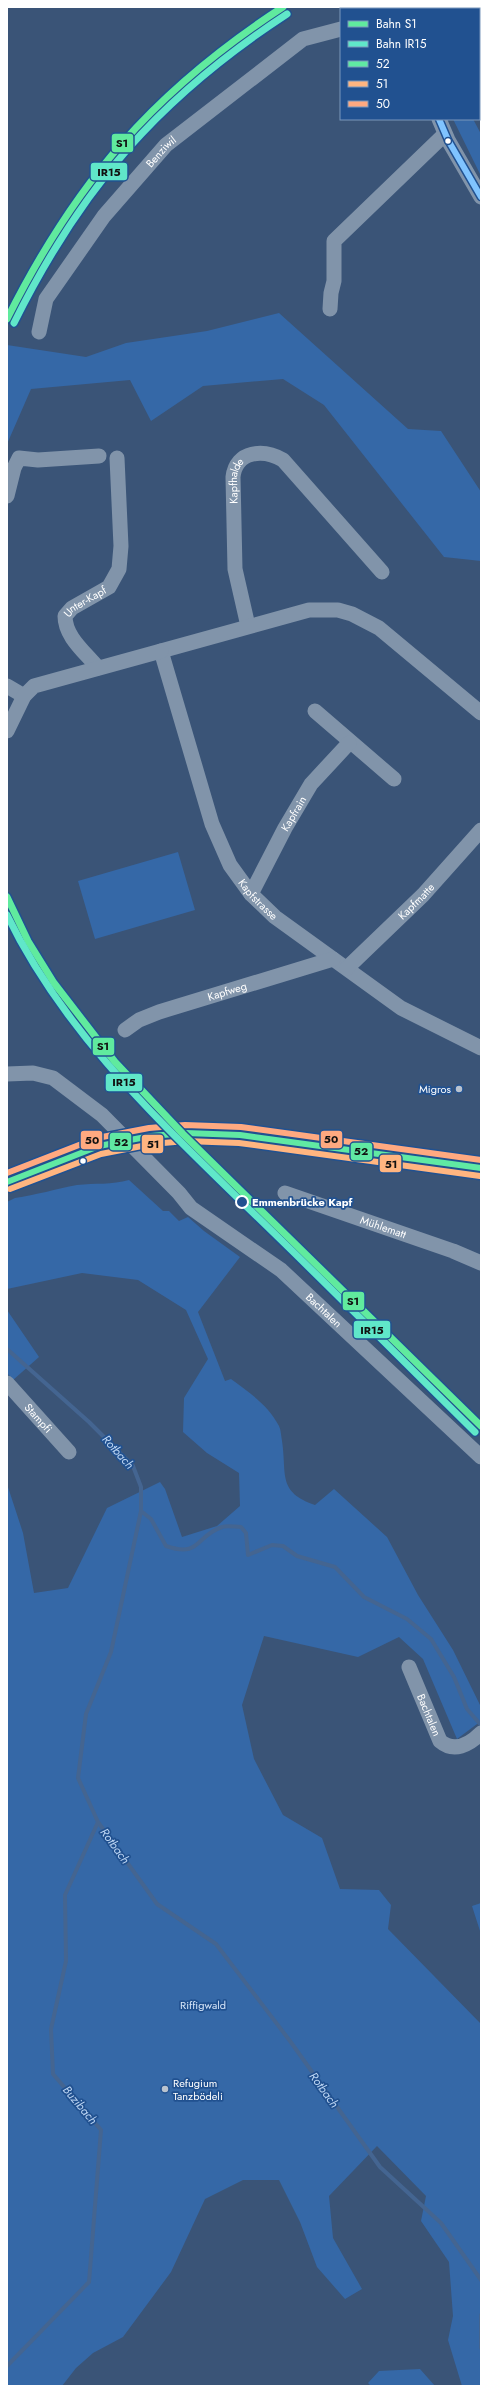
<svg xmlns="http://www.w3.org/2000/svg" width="488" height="2393" viewBox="0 0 488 2393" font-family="Jost,sans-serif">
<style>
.green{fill:#3568a7}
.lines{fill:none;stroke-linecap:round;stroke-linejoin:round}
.stream{stroke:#446591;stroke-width:4}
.street{stroke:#8194aa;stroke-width:15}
.secondary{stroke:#7e90a7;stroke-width:21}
.bus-1-casing{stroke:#215190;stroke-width:9}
.bus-2-casing{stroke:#215190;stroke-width:9}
.bus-3-casing{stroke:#215190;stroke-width:9}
.bus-4-casing{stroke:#215190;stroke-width:9}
.bus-1{stroke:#60e9a3;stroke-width:6}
.bus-2{stroke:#ffb580;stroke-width:6}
.bus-3{stroke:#ffa980;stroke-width:6}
.bus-4{stroke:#80c4ff;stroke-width:6}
.rail-1-casing{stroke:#215190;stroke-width:10}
.rail-2-casing{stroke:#215190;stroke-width:10}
.rail-1{stroke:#60ea9e;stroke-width:7}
.rail-2{stroke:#60e7c9;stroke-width:7}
.bus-dot{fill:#fff;stroke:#215190;stroke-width:1.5}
.poi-dot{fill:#bac3cf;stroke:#215190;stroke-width:1.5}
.stop-dot{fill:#215190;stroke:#fff;stroke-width:2}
.labels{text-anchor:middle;stroke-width:3.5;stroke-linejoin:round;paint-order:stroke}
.street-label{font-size:11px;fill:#fff;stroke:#215190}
.poi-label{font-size:11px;fill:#fff;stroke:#215190;text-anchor:end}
.stop-label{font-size:11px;font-weight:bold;fill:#fff;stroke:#215190;text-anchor:start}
.park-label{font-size:11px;fill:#d7e6f9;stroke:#215190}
.water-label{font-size:12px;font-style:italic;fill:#bdd6f4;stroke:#215190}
.line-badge{stroke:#215190;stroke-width:1.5}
.pale-badge-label{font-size:11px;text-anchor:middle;font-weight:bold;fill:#111}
</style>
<rect width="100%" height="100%" fill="#3a5477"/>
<path class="green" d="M453,119h20l8,15v42z
M279,313l129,116 33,2 40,61v69l-37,-4 -120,-152 -41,-26 -80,7 -52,35 -21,-41 -99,9 -24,55v-99l79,12 40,-14 81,-12z
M178,852l17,58 -100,29 -17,-58z
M129,1180l34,31h6l10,10 9,-4 16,14 36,26 -42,55 27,69 6,-2c19,14 37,26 48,47 2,4 2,10 3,15 5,33 -5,51 33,64l19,-16 53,48 31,58 35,55 28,57v14l-24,18 -34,-80 -24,-22 -41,20 -94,-21 -22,69 12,54 29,56 39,23 18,51 39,1 12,15 -3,24 93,95v362h-19l-14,-46 5,-24 -4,-54 -28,-41 5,-25 -49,-50 -48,50 4,42 29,51 -17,10 -28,-32 -17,-45 -21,-42h-36l-38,19 -34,73 -48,65 -30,16 -17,15 -14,18h-55v-902l16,49 11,60 34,-5 39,-80 53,-26 5,7 17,48 35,-11 23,-20 -1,-33 -32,-20 -24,-21 1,-34 24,-39 -22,-49 -48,-30 -56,-7 -75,16v-87l8,-4c21,-3 41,-9 62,-13 18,-2 35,0 52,-5z
M7,1310l32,47 -26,23 -6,-7z
M481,1903v31l-9,-28z
M420,2369l15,17h-64l-3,-3 11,-12z"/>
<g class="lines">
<path class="stream" d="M7,1349l82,73 44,44 8,21v24l-30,141 -25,62 -8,64 20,44 59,82 59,40 74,97 90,126 61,56 40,57
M141,1511l10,8 15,27c35,12 29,-10 56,-19 5,-2 13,0 19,0l5,6 2,22 24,-10 11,1 14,10 38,11 29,30 43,22 24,20 23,38 13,32 13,15
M481,2315v33
M7,2366l82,-84 12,-152 -48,-56 -2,-45 15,-68 -1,-66 33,-73"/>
<g class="street">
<path d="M405,9l2,-2"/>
<path d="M439,119l9,21 33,57"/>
<path d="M330,309l1,-16 3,-12v-40l111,-107"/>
<path id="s1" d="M39,332l7,-33 58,-83 62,-71 137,-106 38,-10"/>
<path d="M7,496l7,-28 5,-10 19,2 61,-4"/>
<path id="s2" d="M248,626l-13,-57 -2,-92c3,-27 31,-28 50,-17l99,112"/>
<path id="s3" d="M98,668c-13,-16 -33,-31 -33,-52l7,-8 37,-21 10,-18 2,-23 -4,-88"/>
<path d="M7,686l17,10"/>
<path d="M315,711l79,68"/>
<path id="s4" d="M481,713l-102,-85 -27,-14 -14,-4h-29l-148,41 51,173 18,41 21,29 24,23 126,91 80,40"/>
<path d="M7,731l17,-35 10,-10 127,-35"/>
<path id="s5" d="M251,894l34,-66 26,-44 38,-41"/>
<path id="s6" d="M347,968l76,-73 58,-65"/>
<path id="s7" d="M125,1030l14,-10 20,-8 174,-53"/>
<path id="s8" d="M7,1074l26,-1 20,5 49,37 77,78 12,15 90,62 200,187"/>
<path id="s9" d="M285,1193l168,58 28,12"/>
<path id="s10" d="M7,1383l62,69"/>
<path id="s11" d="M409,1667l31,74c14,12 29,4 41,-8"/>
</g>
<path class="secondary" d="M7,1182l92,-36 52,-10 35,-3 54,2 241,33"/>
<g class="bus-1-casing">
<path id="bus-1" d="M7,1182l92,-36 52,-10 35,-3 54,2 241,33"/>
</g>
<g class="bus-2-casing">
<path id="bus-2" d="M10,1189l91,-35 51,-10 34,-3 53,2 241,33"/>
</g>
<g class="bus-3-casing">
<path id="bus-3" d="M7,1173l90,-35 52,-10 36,-3 56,2 240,33"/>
</g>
<g class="bus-4-casing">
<path id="bus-4" d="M439,119l9,21 33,57"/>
</g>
<use href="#bus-1" class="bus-1"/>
<use href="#bus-2" class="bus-2"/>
<use href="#bus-3" class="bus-3"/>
<use href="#bus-4" class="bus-4"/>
<g class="rail-1-casing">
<path id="rail-1" d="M7,319c69,-138 147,-228 276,-312
M7,897l21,44 26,42 61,79 68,72 298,292"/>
</g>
<g class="rail-2-casing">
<path id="rail-2" d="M14,323c68,-137 146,-226 273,-309
M7,915c56,116 149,203 240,292 77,74 152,150 228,225"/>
</g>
<use href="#rail-1" class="rail-1"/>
<use href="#rail-2" class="rail-2"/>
</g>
<g class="bus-dot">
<circle cx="448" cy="141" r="3.5"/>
<circle cx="83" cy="1161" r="3.5"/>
</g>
<g class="poi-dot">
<circle cx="459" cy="1089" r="4"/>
<circle cx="165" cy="2089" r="4"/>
</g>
<circle class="stop-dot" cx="242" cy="1202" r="6"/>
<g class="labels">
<g class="street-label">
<text dy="4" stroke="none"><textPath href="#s1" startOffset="221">Benziwil</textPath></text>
<text dy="4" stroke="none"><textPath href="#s2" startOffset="147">Kapfhalde</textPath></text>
<text dy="4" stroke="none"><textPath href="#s3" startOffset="88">Unter-Kapf</textPath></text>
<text dy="4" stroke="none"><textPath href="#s5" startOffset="91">Kapfrain</textPath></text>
<text dy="4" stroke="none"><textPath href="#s4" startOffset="630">Kapfstrasse</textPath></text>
<text dy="4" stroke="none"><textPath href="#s6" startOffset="96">Kapfmatte</textPath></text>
<text dy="4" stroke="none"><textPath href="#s7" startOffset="110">Kapfweg</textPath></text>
<text dy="4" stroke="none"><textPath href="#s9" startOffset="104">Mühlematt</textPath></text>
<text dy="4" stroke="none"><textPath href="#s8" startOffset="405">Bachtalen</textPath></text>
<text dy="4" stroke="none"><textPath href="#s10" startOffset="47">Stampfi</textPath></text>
<text dy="4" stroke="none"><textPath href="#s11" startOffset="52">Bachtalen</textPath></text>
</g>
<g class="poi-label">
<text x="451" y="1093">Migros</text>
<text x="173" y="2087" text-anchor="start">Refugium<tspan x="173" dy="13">Tanzbödeli</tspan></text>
</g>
<g class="stop-label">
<text x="252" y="1206">Emmenbrücke Kapf</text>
</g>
<g class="park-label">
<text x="203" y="2009">Riffigwald</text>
</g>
<g class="water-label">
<text transform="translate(118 1452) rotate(48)" y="4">Rotbach</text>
<text transform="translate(115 1846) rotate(54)" y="4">Rotbach</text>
<text transform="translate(324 2090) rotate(54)" y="4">Rotbach</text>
<text transform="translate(80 2105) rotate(50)" y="4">Buzibach</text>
</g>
</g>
<g class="line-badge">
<rect x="111" y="133" width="23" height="20" rx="4" fill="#60ea9e"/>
<rect x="90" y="162" width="38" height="19" rx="4" fill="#60e7c9"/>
<rect x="92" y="1037" width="23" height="19" rx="4" fill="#60ea9e"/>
<rect x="105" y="1073" width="38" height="19" rx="4" fill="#60e7c9"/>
<rect x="320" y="1130" width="23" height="19" rx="4" fill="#ffa980"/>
<rect x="80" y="1130" width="23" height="20" rx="4" fill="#ffa980"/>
<rect x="109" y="1132" width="23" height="19" rx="4" fill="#60e9a3"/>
<rect x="141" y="1134" width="23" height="20" rx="4" fill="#ffb580"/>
<rect x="350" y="1142" width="23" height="19" rx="4" fill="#60e9a3"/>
<rect x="379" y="1154" width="23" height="19" rx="4" fill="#ffb580"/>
<rect x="342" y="1291" width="23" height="20" rx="4" fill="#60ea9e"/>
<rect x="353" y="1320" width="38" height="19" rx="4" fill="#60e7c9"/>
</g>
<g class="pale-badge-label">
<text x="122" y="147">S1</text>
<text x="109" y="176">IR15</text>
<text x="103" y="1050">S1</text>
<text x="124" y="1086">IR15</text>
<text x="331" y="1143">50</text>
<text x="92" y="1144">50</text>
<text x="121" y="1146">52</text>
<text x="153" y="1148">51</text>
<text x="361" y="1155">52</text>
<text x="391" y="1168">51</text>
<text x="353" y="1305">S1</text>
<text x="372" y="1334">IR15</text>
</g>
<rect width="488" height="2393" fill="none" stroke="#ffffff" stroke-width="16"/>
<rect x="340" y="8" width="140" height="112" fill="#215190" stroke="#7a97bc"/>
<rect x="348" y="21" width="20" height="6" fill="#60ea9e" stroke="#7a97bc"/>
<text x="376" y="28" font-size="12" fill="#ffffff">Bahn S1</text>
<rect x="348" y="41" width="20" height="6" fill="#60e7c9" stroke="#7a97bc"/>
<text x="376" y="48" font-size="12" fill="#ffffff">Bahn IR15</text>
<rect x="348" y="61" width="20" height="6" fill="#60e9a3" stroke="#7a97bc"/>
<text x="376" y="68" font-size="12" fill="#ffffff">52</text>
<rect x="348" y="81" width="20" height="6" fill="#ffb580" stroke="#7a97bc"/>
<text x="376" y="88" font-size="12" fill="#ffffff">51</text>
<rect x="348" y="101" width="20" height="6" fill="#ffa980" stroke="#7a97bc"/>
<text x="376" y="108" font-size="12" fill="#ffffff">50</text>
</svg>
